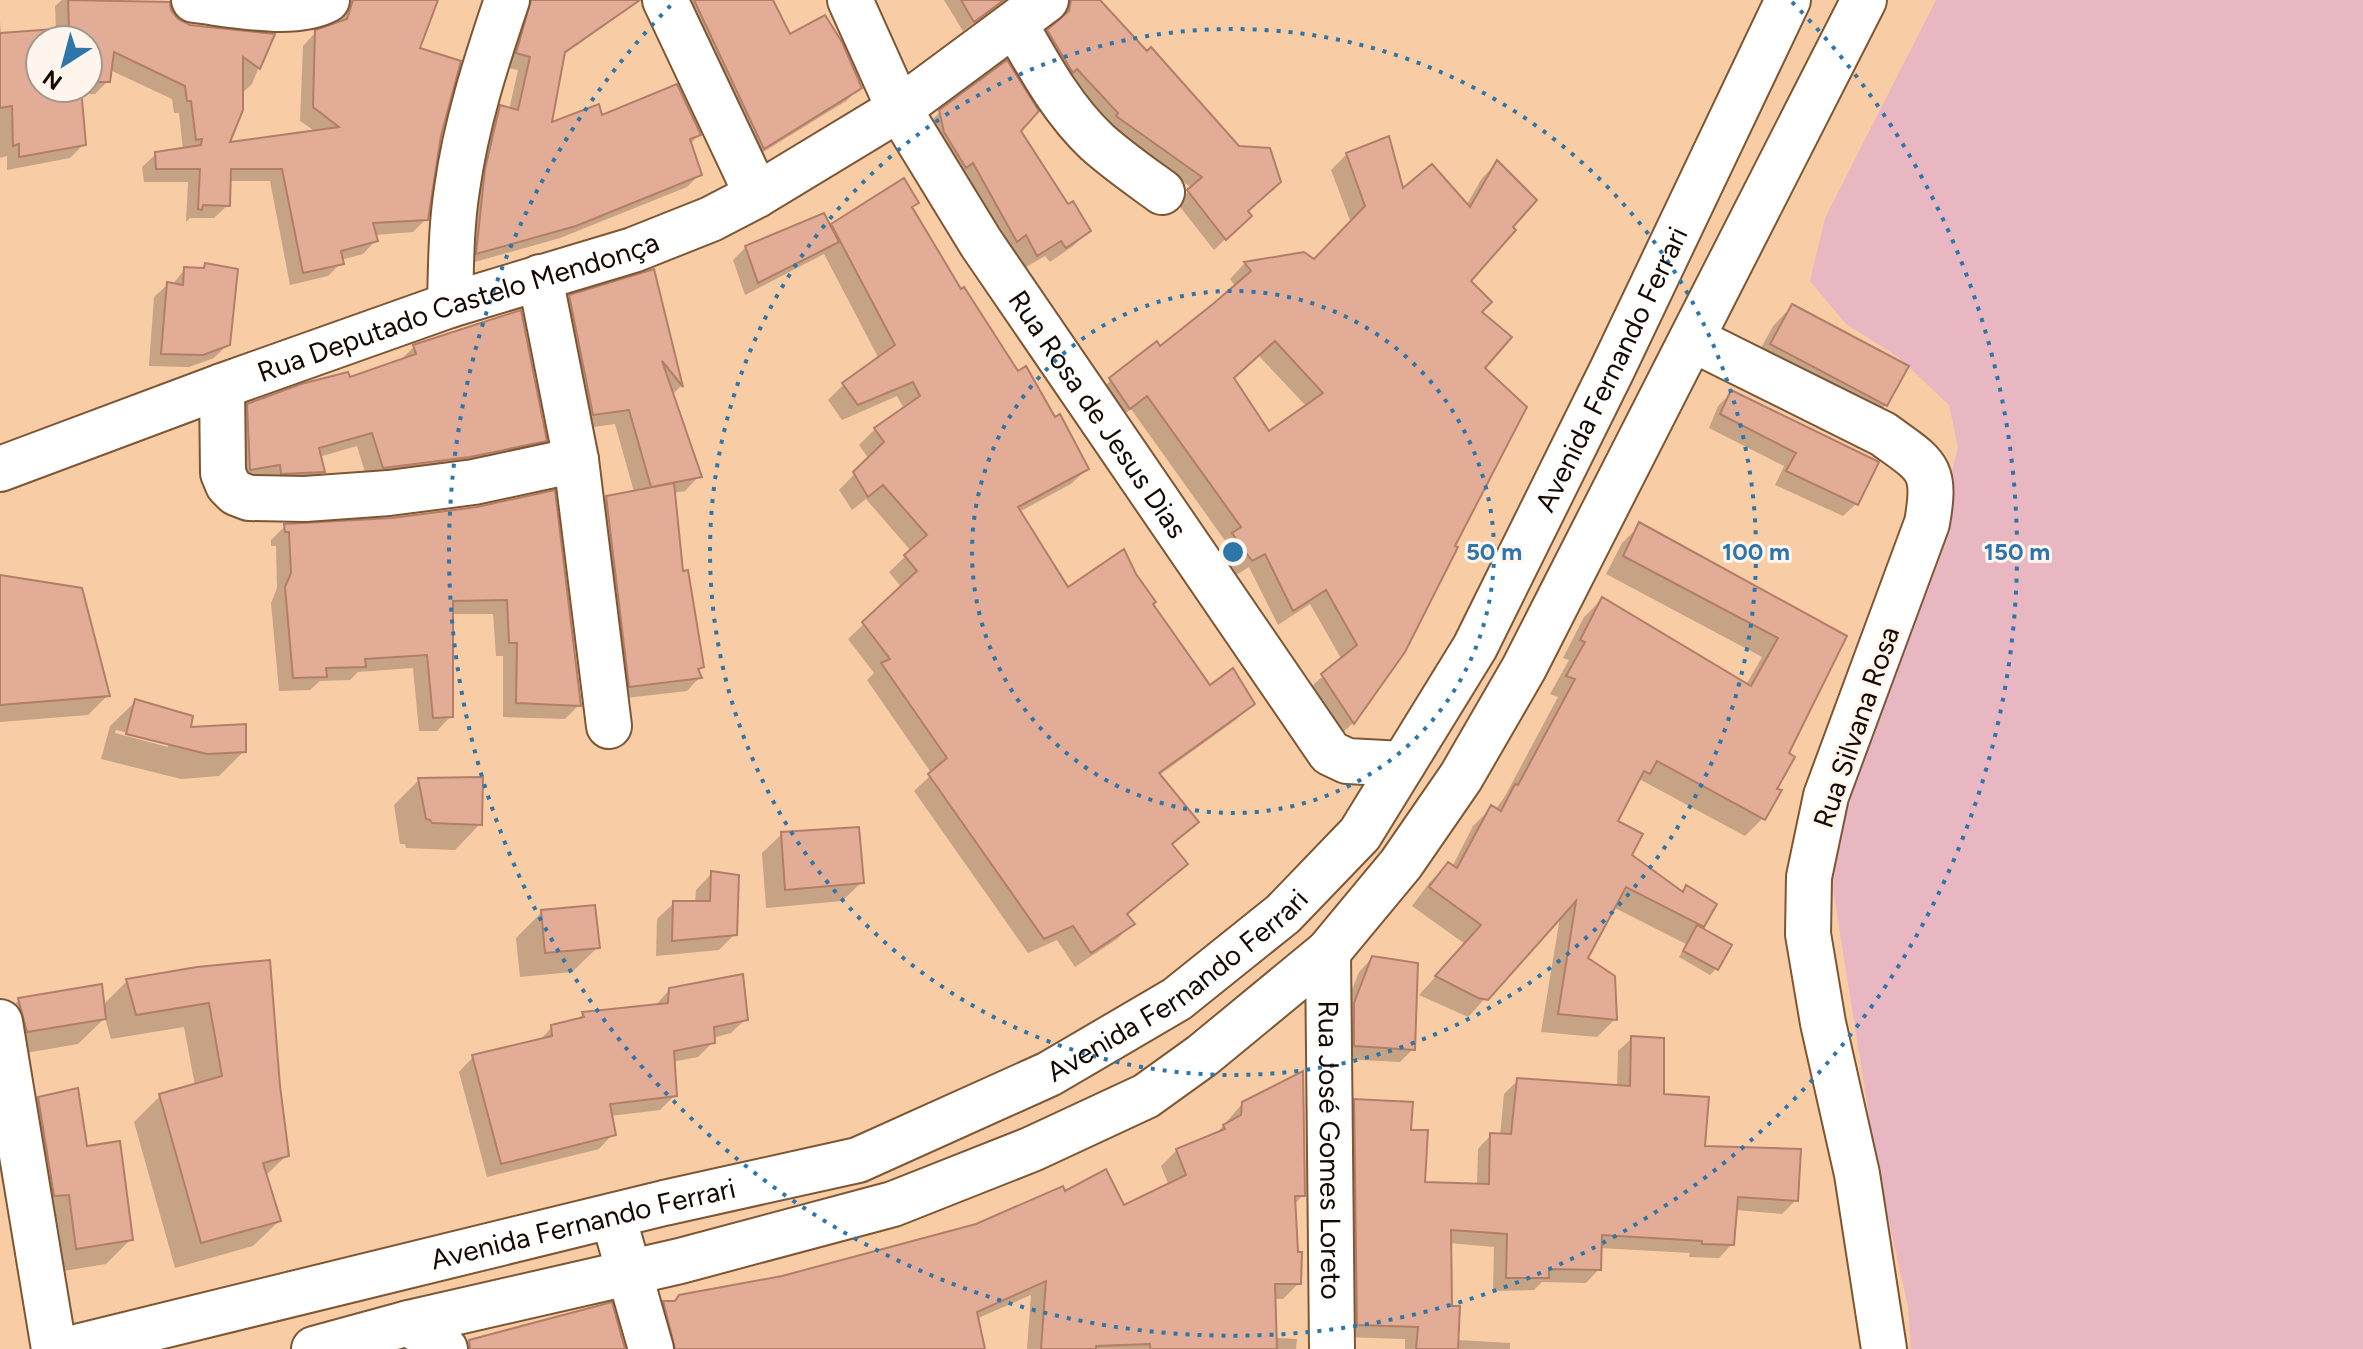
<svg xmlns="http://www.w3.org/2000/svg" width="2363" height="1349" viewBox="0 0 2363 1349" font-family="Figtree,sans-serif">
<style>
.green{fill:#e9b7c2}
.shadow{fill:#0003;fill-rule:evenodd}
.building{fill:#e3ac96;stroke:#b27e68;stroke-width:2;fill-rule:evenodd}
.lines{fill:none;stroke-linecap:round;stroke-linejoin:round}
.minor-casing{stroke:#7d5733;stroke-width:48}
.major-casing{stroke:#7d5733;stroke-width:48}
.minor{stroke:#fff;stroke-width:44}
.major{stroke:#fff;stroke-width:44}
.ring{fill:none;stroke:#2e76aa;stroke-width:4;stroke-dasharray:4 8}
.labels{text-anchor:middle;stroke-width:6;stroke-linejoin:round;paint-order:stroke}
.street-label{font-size:28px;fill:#170900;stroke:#fef5ed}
.centre{fill:#2e76aa;stroke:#fef5ed;stroke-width:4}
.ring-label{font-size:24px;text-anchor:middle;font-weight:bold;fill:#2e76aa;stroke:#fef5ed;stroke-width:6;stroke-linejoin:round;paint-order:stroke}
</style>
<rect width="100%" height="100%" fill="#f8cca5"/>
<path class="green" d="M1936,0h427v1349h-452l-3,-42 -30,-135 -46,-289 -1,-50 91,-238 36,-148 -9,-42 -51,-48 -52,-33 -36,-43 15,-63z"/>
<path class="shadow" d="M62,0h54l-1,2 54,9 8,10 13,6 82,8 -20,49 -11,10 -14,50 89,-12 -16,-11 3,-75 13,-14 20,-7 3,-7 -5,-18h102l-19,50 22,85 -13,84 -13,13 -38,3 1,5 -13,14 -22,6v3l-13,13 -38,9 -20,-104h-41l-1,24 -14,13h-24l-4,4 2,-40h-44l-2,-15 14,-13 27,-4 -4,-37h-5l-2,-14 -62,-29 -2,11 -13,13h-16l5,50 -14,14 -63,12v-14l-7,2v-137l1,14 55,-4 -1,-25zM40,40h48v48h-48z
M514,0h123l-13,12 -62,44 -13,69 52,-8 98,18 -9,9 10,30 -13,13 -127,51 -96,27 24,-144 13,-13 8,2 9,-40 -14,-3z
M672,0h99l19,37 70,51 -14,13 -96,59z
M944,0h61l-42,31z
M1057,0h39l153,216 -35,34 -37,-47 15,-15 -85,-60 -69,-85 21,-21 1,-14z
M940,112l79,19 49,76 21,24 -16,15 -23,16 -5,-6 -24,14 -97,-142z
M1347,154l55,37 64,15 16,-28 15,-15 -29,118 11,31 3,57 -30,179 -48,103 -51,72 -15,14 -31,-47 35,-30 -32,-56 -32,21 -29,-58 -13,8 -18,-25 8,-8 -95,-133 -17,14 -18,-28 15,-15 49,-31 76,-62 -6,-8 14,-15 59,-10 11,8 37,-39 -20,-53zM1258,355l49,52 -39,26 -36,-55z
M911,208l49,84 127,177 -16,15 -52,28 49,78 83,14 58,83 43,17 -15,15 -79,57 39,46 -26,24 14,18 -59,52 7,8 -16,15 -42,28 -18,-27 -29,13 -114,-162 18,-17 -65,-94 7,-7 -26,-34 54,-51 -13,-16 22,-21 -45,-52 -14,11 -13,-20 30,-31 -10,-14 16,-16 29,-20 -7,-13 -55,24 -14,-20 16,-16 35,-25 -55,-105 -79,41 -12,-35 13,-13z
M206,265l22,79 -14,14 -25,9 -40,-1 5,-69 13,-12h5l13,-16 16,1z
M652,271l29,115 -9,9 27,81 -14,15 -12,2 8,80 21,94 -5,5 2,6 -12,13 -70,8 -23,-188 13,-13 27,-6 -19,-68 -37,5 -23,-117 15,-15z
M1792,306l94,99 -20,19 -114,-60 21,-38z
M414,347l131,93 -15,15 -162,27 -11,-36 -38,11 4,15 -14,14 -72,-3 -3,-63 14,-15 100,-26 51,-18z
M1731,393l125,111 -13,12 -68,-31 9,-19 -75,-38 9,-22z
M478,509l101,196 -14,14 -62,-2v-61h-7l-3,-42h-42v102l-14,15h-18l-6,-63 -55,4 -8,8 -30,1 -10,9 -31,1 -8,-88 6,-15 -1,-42h-5v-6l14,-14 107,-6z
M1640,525l204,112 -57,117 -24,64 -18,18 -104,-56 -9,9 -17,33 15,34 51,37 6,-5 16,37 -4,4 30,17 -13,23 -6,6 -31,-18 7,-13 -73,-37 -27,51 29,61 -18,18 -56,-5 19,-115 -92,100 -49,-22 46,-51 -53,-38 18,-24 18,-18 4,3 21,-41 18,-18 4,2 9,-12 54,-101 -8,-3 19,-34 -6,-2 21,-41 18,-18 144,86 16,-28 -156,-83 16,-31z
M0,577l108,118 -20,20 -88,7z
M136,701l52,28 56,22 -25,25 -38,3 -80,-20 9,-33zM116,730l52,12v5l-53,-14z
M419,780l61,44 -25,26 -49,-2 -1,-4h-5l-6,-39z
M782,834l80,48 -20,19 -76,7 -4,-55z
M712,873l23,61 -16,16 -63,6 1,-37 17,-16h21l1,-13z
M542,912l56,35 -26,25 -52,5 -4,-39z
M1372,958l41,91 -13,13 -58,-3 -1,-42 18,-45z
M269,962l18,193 -22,21 14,45 -26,25 -78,22 -41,-146 26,-26 35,-10 -11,-59 -73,12 -6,-21 -27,26 -76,13 -2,-38 19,-19 83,6 25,-25z
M670,989l76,30 -15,14 -18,5v4l-15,15 -26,5 3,33 -15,15 -50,6 3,18 -14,15 -112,28 -28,-105 14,-15 65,-15 14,-15 23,-5 8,-8 72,-8z
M1632,1038l31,58 40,52 93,52 -14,14 -47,-4 -3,34 -13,14 -30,-1 1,-4 -90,-5 -1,21 -13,14 -44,-1 -8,8 -41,1 1,-44 -45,-4 1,65 7,32 53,3v6h-105v-10l-61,-2 -2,-222 13,-14 54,31 14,52 54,1 1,-36 13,-14 9,1 4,-42 14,-14 99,7 1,-36z
M39,1099l47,49 45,91 -25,25 -55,9 -38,-148z
M1243,1103l60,92 -9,10 5,78 -16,16h-10l2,39 22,1 -1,10h-269l4,-54 -55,24 7,30h-326l-9,-30 16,-16 119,-25 194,-53 87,-32 59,15 46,-22 -8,-20 16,-16 38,-15z"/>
<path class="building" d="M68,0l102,2 1,8 7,9 12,6 85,9 -15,35 -17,-12v53l-13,32 109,-15 -26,-20 2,-77 32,-11 6,-19h85l-18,48 41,13 -20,75 -13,84 -55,3 5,18 -37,10 3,13 -41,9 -21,-104h-51l-1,37 -27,-1 -1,5 -4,-1 2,-40h-44l-1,-17 46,-7 1,-6 -6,1 -5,-39h-4l-2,-15 -71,-34 -4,30h-22v-42h-48v48h41l5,57 -67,12v-13l-6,2 -1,-40 -12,2v-75l69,-5z
M531,0h109l-75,52 -13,70 47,-18 3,11 75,-31 24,51 -11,4 12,36 -126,51 -100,28 9,-85 15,-64 18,5 12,-53 -14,-4z
M694,0h79l17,34 35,-19 17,27 20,46 -98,61z
M961,0h43l-30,22z
M1071,0h29l47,51 4,-4 88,99 31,2 11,34 -33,29 4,5 -26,24 -39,-50 15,-13 -86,-61 2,-3 -41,-44 -4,4 -26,-43 22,-19z
M1007,60l32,51 -18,20 47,73 5,-3 18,30 -25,17 -5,-7 -24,15 -11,-21 -9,7 -44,-79 -7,5 -22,-36 -5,-22z
M1389,136l14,52 29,-24 38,43 27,-47 40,40 -24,27 3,3 -45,51 21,21 -10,10 30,25 -27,31 42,39 -72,139 3,1 -53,105 -51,72 -33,-50 36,-29 -31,-55 -33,21 -28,-57 -13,7 -20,-28 9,-6 -94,-131 -17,13 -21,-31 48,-37 3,5 53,-42 38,-33 -7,-9 60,-10 10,7 51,-53 -19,-53zM1275,341l48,52 -54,38 -35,-53z
M904,178l15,25 -7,4 49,82 3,-2 54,84 8,-5 29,51 5,-3 29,55 -71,38 50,80 56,-38 12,25 20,28 -3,2 57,81 23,-17 22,36 -96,69 40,49 -27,22 16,20 -61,50 8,10 -44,29 -18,-27 -29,13 -116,-165 19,-16 -66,-95 9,-4 -28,-37 55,-51 -13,-16 23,-20 -44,-50 -15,12 -15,-25 31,-30 -10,-14 46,-32 -7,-14 -55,23 -16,-22 53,-38 -64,-121z
M824,213l15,29 -81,41 -13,-37z
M205,263l33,6 -8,76 -27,10 -42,-1 6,-72 16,3 1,-18 20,1z
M654,269l29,118 -21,-26 40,116 -51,10 -22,-77 -36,5 -24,-120z
M1792,304l117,62 -22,40 -117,-62z
M521,310l26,131 -77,16 -87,11 -11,-35 -53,15 6,24 -44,2 -1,-9 -30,5 -3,-66 54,-20 47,-12 2,5 66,-23 -3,-9z
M1731,390l148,72 -21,43 -72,-34 10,-18 -76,-39z
M674,483l9,88 5,-1 16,97 -6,2 4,9 -73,9 -23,-191z
M555,490l26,216 -65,-3 1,-60h-8l-2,-43 -54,1v116l-20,1 -6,-63 -62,4 1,8 -40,1 1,9 -34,1 -8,-91 6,-14 -2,-41h-4l-1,-8 108,-6 85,-11z
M1639,522l208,114 -58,117 6,4 -18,32 5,1 -17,30 -108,-59 -7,13 -6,-3 -26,50 25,13 -11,21 51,37 3,-7 31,19 -13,23 -78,-40 -38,71 27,18 2,44 -59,-6 18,-113 -88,99 -10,-2 -43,-22 46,-51 -52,-38 19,-25 9,6 34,-63 10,6 14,-27 3,1 57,-106 -9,-3 19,-34 -5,-2 22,-43 149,89 27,-48 -155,-82z
M0,575l82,13 28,108 -110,9z
M135,699l58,17 -2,11 55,-3v28l-39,2 -81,-20z
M483,777l-1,48 -50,-2 -2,-3 -4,-1 -8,-41z
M859,827l5,56 -79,7 -4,-58z
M711,871l28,4 -2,60 -65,6 1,-40h37z
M595,905l5,43 -55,5 -4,-43z
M1697,925l35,20 -14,25 -35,-19z
M1372,956l46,7 -3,87 -61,-4v-43z
M270,960l10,126 9,70 -26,7 18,58 -80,22 -42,-149 63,-18 -13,-73 -73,12 -10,-36 71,-12z
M743,974l5,46 -34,7 1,16 -41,8 3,45 -67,8 6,31 -115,29 -29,-109 80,-19 -1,-11 33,-8 -2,-5 86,-9 1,-15z
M102,984l4,35 -79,13 -9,-34z
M1631,1036l33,2v56l45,3 -4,49 96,3 -3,52 -60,-4 -4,48 -32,-1v-3l-100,-6 -1,35 -52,-1v9h-43l1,-44 -56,-4 1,76h8l-2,43h-42l2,-22 -61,-2 -3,-226 59,3 -2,28h17l-3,52 64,2 1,-51 21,1 6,-56 113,8z
M1303,1071l2,125h-10l3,56h4l-1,32h-26l2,65h-127v-5l-54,2v3h-55l5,-68 -69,31 8,37h-310l-12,-48h12l4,-6 103,-19 194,-52 87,-38 2,5 41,-22 18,36 62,-30 -10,-26 49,-20 -2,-4 18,-10 1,-13z
M78,1088l9,58 33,-5 13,99 -57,9 -7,-54 -15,1 -16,-99z
M612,1302l13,47h-155l-1,-9z"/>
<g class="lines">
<g class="minor-casing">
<g id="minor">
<path d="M194,0c36,4 100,18 133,0"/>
<path d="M665,0l92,195"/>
<path id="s1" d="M850,0l49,109 82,134 349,510 17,8 56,3"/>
<path d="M1015,24c24,42 47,85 82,118 20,18 43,34 65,50"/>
<path d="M540,277l36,183 33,266"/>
<path d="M450,305c1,-39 1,-78 7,-116 9,-65 29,-127 50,-189"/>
<path d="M1692,339l191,95c44,32 54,33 44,89l-101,273 -17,81 -1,57 15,89 34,151 27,175"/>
<path d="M222,386l1,87 5,12 8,8 13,5 56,1 84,-6 85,-11 102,-22"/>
<path id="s2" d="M0,469l222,-83 228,-81 183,-55 78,-31 46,-24 142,-86 147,-109"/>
<path id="s3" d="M1328,952l4,397"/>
<path d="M0,1022l54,327"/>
<path d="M613,1216l38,133"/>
<path d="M409,1323l36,26"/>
</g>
</g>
<g class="major-casing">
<g id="major">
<path id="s4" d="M68,1349l596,-146 194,-43 191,-86 128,-75 106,-85 77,-80 115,-187 137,-277 176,-370"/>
<path d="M314,1349l95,-26 271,-62 213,-57 139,-55 114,-53 57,-41 125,-103 73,-88 60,-87 63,-109 340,-668"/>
</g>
</g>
<use href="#minor" class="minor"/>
<use href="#major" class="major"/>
</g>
<g class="ring">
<circle cx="1233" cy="552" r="261"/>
<circle cx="1233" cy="552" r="523"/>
<path d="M1792 2A784 784 0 1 1 674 2"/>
</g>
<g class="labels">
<g class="street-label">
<text dy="10" stroke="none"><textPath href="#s2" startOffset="486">Rua Deputado Castelo Mendonça</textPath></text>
<text dy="10" stroke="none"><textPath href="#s4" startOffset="1946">Avenida Fernando Ferrari</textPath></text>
<text dy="10" stroke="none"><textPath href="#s1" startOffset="484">Rua Rosa de Jesus Dias</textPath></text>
<text transform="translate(1856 727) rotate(-71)" y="10">Rua Silvana Rosa</text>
<text dy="10" stroke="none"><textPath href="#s4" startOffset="1178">Avenida Fernando Ferrari</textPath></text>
<text dy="10" stroke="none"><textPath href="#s3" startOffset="198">Rua José Gomes Loreto</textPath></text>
<text dy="10" stroke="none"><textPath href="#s4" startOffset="530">Avenida Fernando Ferrari</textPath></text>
</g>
</g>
<circle cx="1233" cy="552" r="12" class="centre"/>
<g class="ring-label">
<text x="1494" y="560">50 m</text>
<text x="1756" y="560">100 m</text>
<text x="2017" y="560">150 m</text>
</g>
<g transform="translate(64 64) rotate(216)"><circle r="38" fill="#fef5ed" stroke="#a2978e" stroke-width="2"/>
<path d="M0-6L14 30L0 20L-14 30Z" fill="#2e76aa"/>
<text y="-12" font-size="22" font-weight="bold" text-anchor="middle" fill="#170900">N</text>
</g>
</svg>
